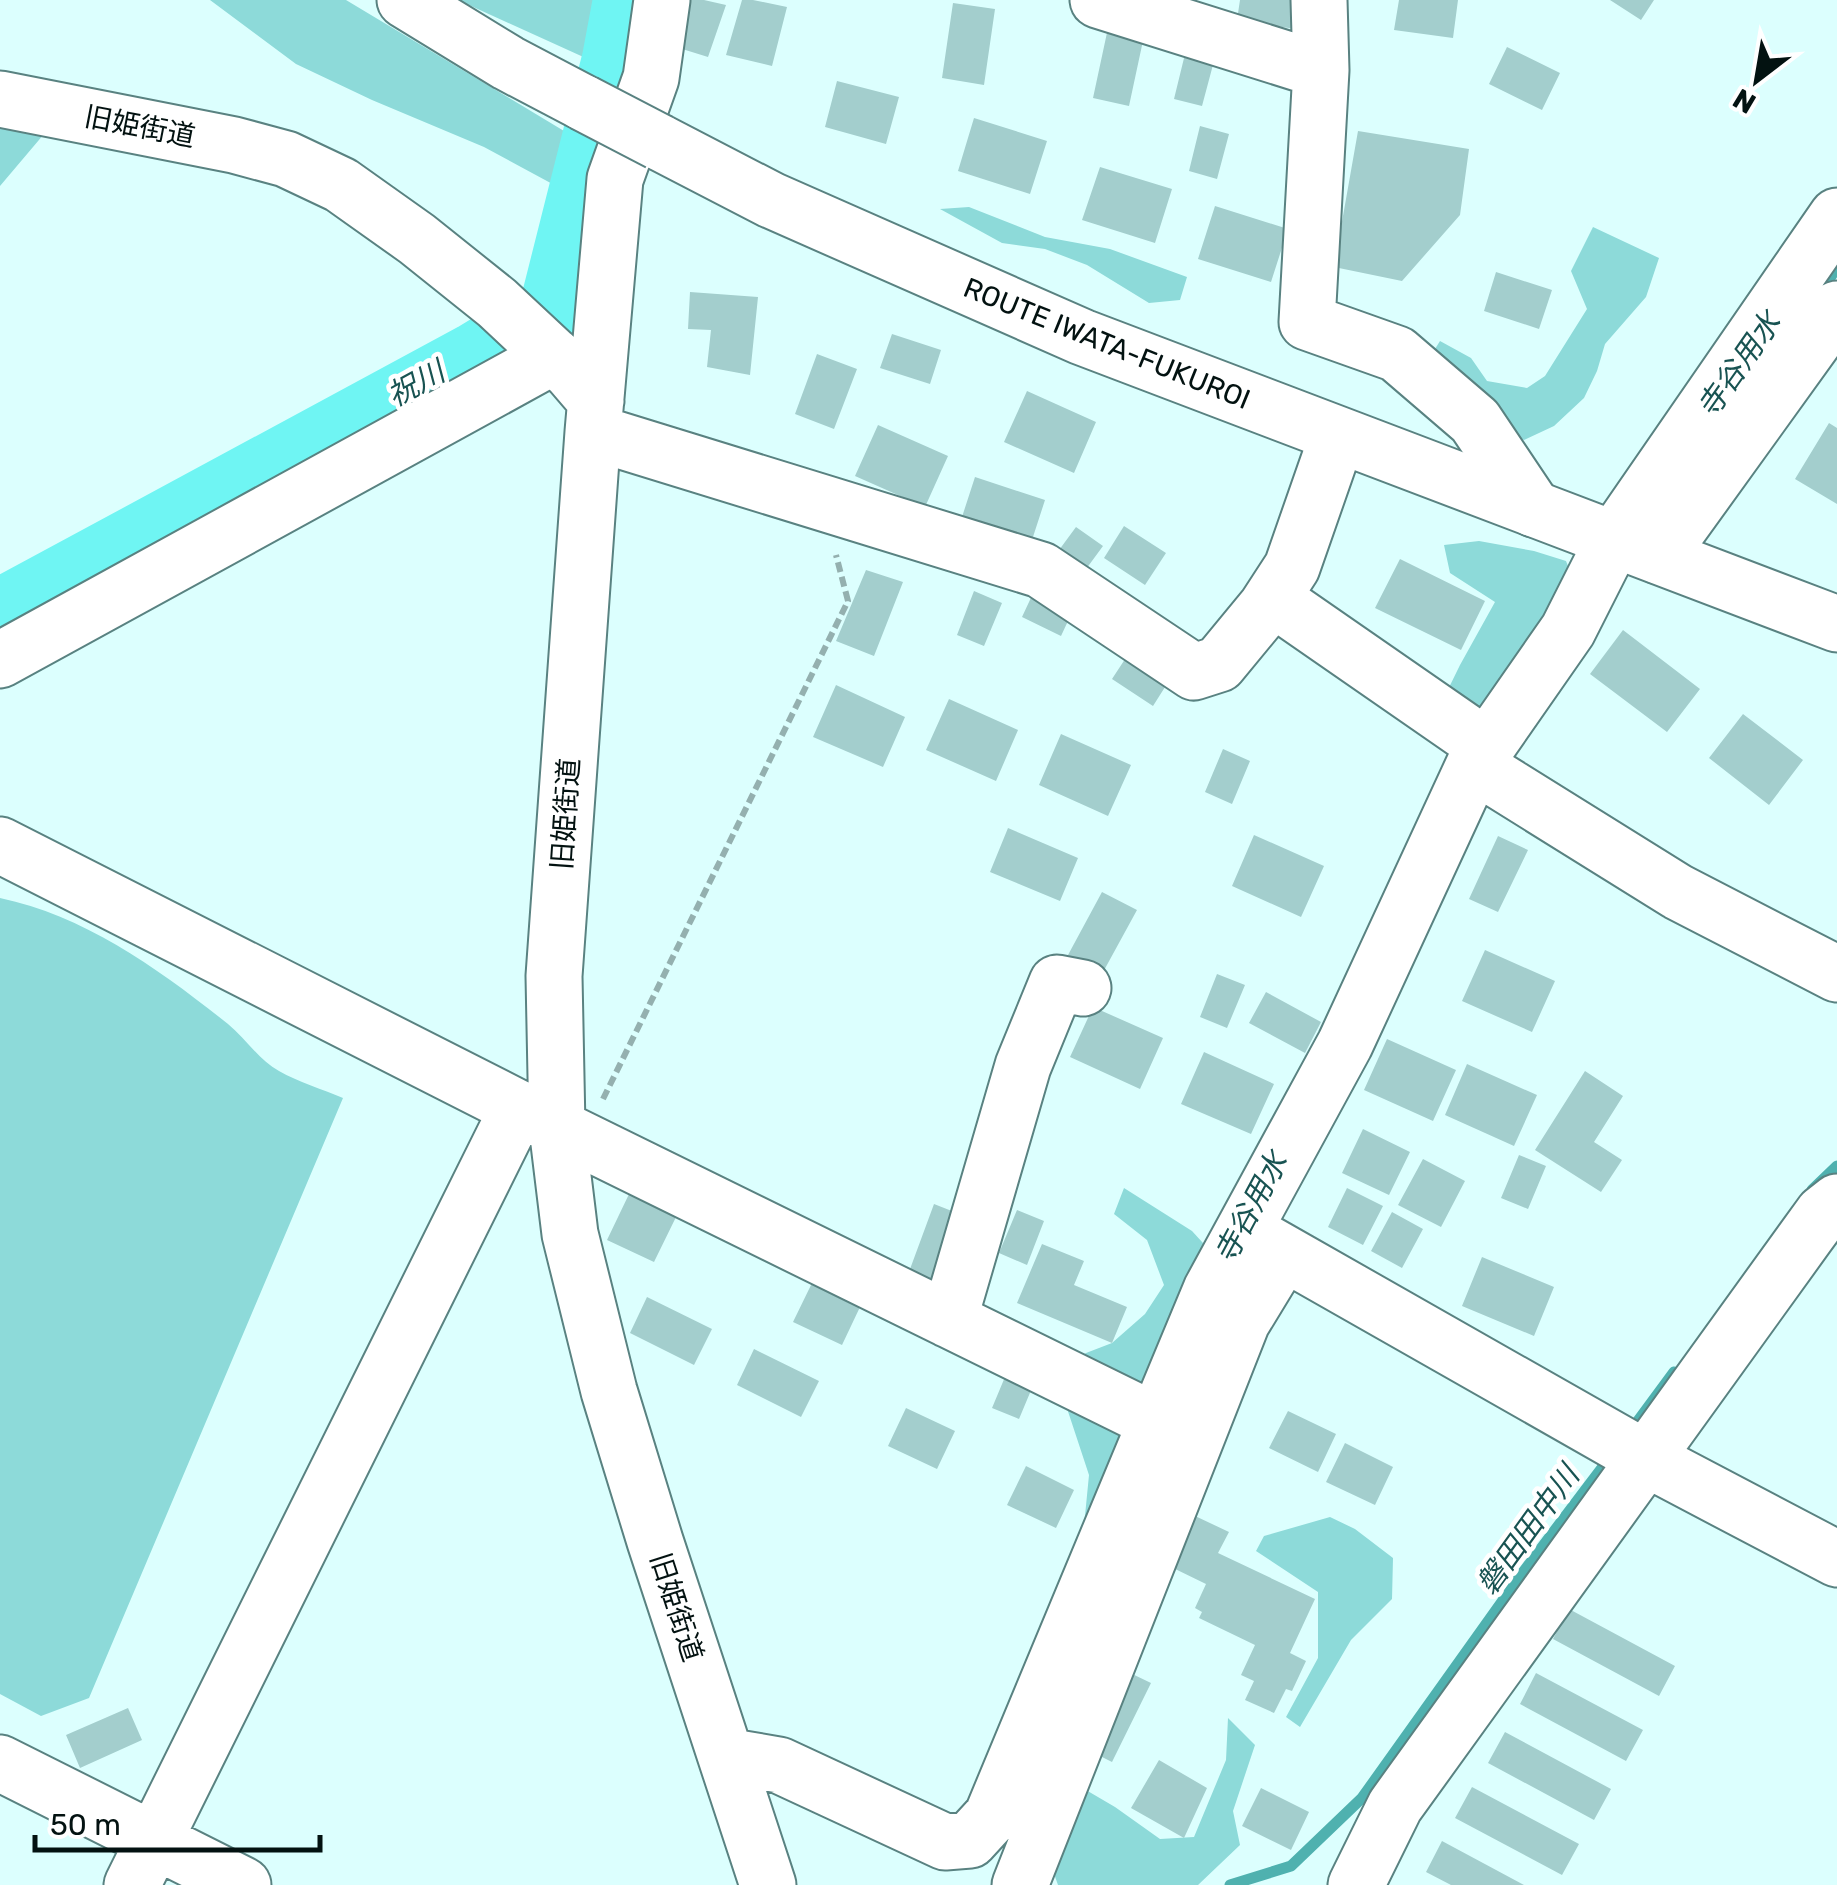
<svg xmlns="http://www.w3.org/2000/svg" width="1837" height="1885" viewBox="0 0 1837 1885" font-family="Rubik,'Noto Sans JP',sans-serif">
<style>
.green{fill:#8ddad9}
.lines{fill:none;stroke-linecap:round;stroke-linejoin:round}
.stream{stroke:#4fb1af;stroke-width:11}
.river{stroke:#6ff5f3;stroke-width:68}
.building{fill:#a3cecd}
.minor-casing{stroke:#598281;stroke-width:59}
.major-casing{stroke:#598281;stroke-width:59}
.path{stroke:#94b0af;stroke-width:6;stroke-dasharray:10 5;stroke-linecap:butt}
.minor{stroke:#fff;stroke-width:55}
.major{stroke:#fff;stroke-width:55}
.major-bridge-casing{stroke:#598281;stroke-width:59;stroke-linecap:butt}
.major-bridge{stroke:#fff;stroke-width:55}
.labels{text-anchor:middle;stroke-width:9;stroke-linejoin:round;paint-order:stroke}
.street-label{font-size:28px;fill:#031211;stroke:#fff}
.water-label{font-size:30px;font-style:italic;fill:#185352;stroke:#fff}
</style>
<rect width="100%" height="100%" fill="#dcfffe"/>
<path class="green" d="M210,0h136l228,137 14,36 -30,14 -74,-40 -112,-47 -76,-36z
M458,0h144l10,7 -11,58z
M0,113l44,21 -44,52z
M969,207l76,30 65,12 77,28 -7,23 -31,3 -62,-38 -42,-16 -43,-6 -62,-34z
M1593,227l66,31 -13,39 -41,47 -8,27 -13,27 -30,28 -30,14 -29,-15 -65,-68 10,-16 31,17 16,23 40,7 18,-12 42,-67 -16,-38z
M1479,541l55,10 32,10 8,20 -95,136 -42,-5 23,-47 35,-63 -45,-29 -6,-28z
M0,898c86,18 160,72 228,126 17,14 31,36 51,47 19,11 43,18 64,27l-254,600 -48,18 -41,-22z
M1124,1188l68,43 32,35 -140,260 5,-51 -34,-103 31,-19 26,-10 33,-29 19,-29 -17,-45 -33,-26z
M1330,1517l25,12 38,29 -1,41 -41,41 -51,87 -14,-10 32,-59v-66l-62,-41 8,-15z
M1228,1718l27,27 -22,66 7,34 -42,40h-140l-11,-31 27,-71 41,24 45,32 34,-2 32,-77z"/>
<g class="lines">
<path class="stream" d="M1819,295l18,-28
M1812,1190l25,-24
M1629,1433l45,-61
M1230,1885l61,-19 71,-68 162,-227 87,-115"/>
<path class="river" d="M0,613l474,-256 79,-48 63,-250 11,-59"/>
</g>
<path class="building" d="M686,0h18l22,5 -18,52 -29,-9z
M742,0h11l34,7 -15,59 -46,-11z
M1240,0h59l-4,29 -58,-9z
M1399,0h59l-5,38 -59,-8z
M1610,0h44l-13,20z
M953,3l42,6 -11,76 -42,-7z
M1108,28l36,8 -15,70 -36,-8z
M1507,47l53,26 -18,37 -53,-26z
M1185,54l29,7 -12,45 -28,-7z
M837,81l62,16 -13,47 -61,-17z
M974,118l73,23 -17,53 -72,-23z
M1200,126l29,8 -12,45 -28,-8z
M1358,131l111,18 -9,66 -58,66 -68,-14z
M1100,167l72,22 -17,54 -73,-23z
M1215,206l73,23 -17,53 -73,-23z
M1496,272l56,18 -13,39 -55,-18z
M690,292l68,5 -8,78 -43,-8 4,-37 -23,-1z
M892,334l49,16 -11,34 -50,-16z
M817,354l40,15 -23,60 -39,-15z
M1027,391l69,31 -22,51 -70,-31z
M1829,423l8,5v76l-42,-25z
M878,425l70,31 -23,51 -70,-31z
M975,477l70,23 -13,40 -70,-23z
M1124,526l42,27 -21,32 -41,-27z
M1076,527l27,19 -25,34 -27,-19z
M1400,559l85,42 -24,49 -86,-42z
M866,570l37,12 -29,74 -38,-15z
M1036,587l39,19 -14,30 -39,-19z
M974,591l28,12 -18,43 -27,-11z
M1623,630l77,59 -33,43 -77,-58z
M1131,650l41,26 -19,30 -41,-27z
M836,685l69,32 -22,50 -70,-30z
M949,699l69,31 -22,51 -70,-31z
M1743,714l60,46 -34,45 -60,-47z
M1061,734l70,31 -23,51 -69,-31z
M1223,749l27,12 -18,43 -27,-12z
M1008,828l70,30 -18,43 -70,-29z
M1254,835l70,31 -23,51 -69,-31z
M1498,836l30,14 -30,62 -29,-13z
M1102,892l35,18 -35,64 -34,-19z
M1485,950l70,31 -23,51 -70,-31z
M1217,974l28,11 -18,43 -27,-11z
M1266,992l55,30 -16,31 -56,-30z
M1093,1007l70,31 -23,51 -70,-32z
M1387,1039l69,31 -23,51 -69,-31z
M1204,1052l70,32 -23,50 -70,-30z
M1467,1064l70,31 -23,51 -69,-31z
M1585,1071l38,25 -29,46 28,18 -21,32 -66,-42z
M1363,1129l47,23 -21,43 -47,-22z
M1519,1155l27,11 -18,43 -27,-11z
M1423,1159l42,22 -24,46 -43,-22z
M1347,1188l36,18 -20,39 -35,-18z
M630,1192l47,23 -23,47 -47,-22z
M934,1204l28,11 -28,76 -28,-11z
M1017,1210l27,11 -17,44 -28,-12z
M1392,1212l31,17 -21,39 -31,-17z
M1042,1244l42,17 -10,24 53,22 -15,36 -95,-40z
M1482,1257l72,30 -20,49 -72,-30z
M812,1283l48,24 -18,38 -49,-23z
M647,1297l65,32 -18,36 -64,-32z
M754,1349l65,32 -18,36 -64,-32z
M1010,1365l27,11 -18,43 -27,-11z
M906,1408l49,23 -18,38 -49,-23z
M1288,1411l48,23 -18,38 -49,-24z
M1345,1443l48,24 -18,38 -49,-23z
M1026,1466l48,24 -18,38 -49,-23z
M1193,1515l36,17 -11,21 97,46 -25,54 16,8 -14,30 -6,-2 -12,24 -29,-13 9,-19 -13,-6 14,-30 -56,-27 3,-6 -7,-4 11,-24 -37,-18z
M1569,1609l106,57 -16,30 -106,-57z
M1126,1671l25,12 -39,79 -24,-12z
M1536,1673l107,57 -17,31 -106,-57z
M128,1708l14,32 -62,28 -14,-33z
M1505,1732l106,57 -17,31 -106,-57z
M1159,1760l48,28 -23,50 -53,-30z
M1472,1787l107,57 -17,31 -107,-57z
M1261,1788l48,24 -18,38 -49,-24z
M1442,1841l82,44h-73l-25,-13z"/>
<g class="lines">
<g class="minor-casing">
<path id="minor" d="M662,0l-11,78 -36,101 -22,253 -39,544 3,151 13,107 39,157 46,150 113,344
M1098,0l223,70
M1319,0l2,70 -14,252 90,32 78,67 59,88
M0,99l234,46 52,14 55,26 76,54 80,64 75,70 24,28
M593,432l448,138 153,102 25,-8 47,-57 15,-3 205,142
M1659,556l178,-247
M1266,607l26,-40 46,-132
M0,660l554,-304
M1474,765l204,127 159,82
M0,845l518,263 639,314
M1251,1234l394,224 192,101
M949,1320l74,-254 34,-83 26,5
M726,1756l53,9 166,77 25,-2 22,-24 219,-526 134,-246 129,-279 94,-135 46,-91 223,-323
M0,1763l243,122
M132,1885l386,-777
M1020,1885l222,-563 42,-69
M1356,1885l39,-79 412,-571 16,-22 14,-11"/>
</g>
<g class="major-casing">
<path id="major" d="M405,0l103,63 76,40
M659,142l112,58 311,137 755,287"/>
</g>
<path class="path" d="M603,1099l245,-498 -12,-46"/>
<use href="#minor" class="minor"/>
<use href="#major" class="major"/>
<g class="major-bridge-casing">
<path id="major-bridge" d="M584,103l75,39"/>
</g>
<use href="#major-bridge" class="major-bridge"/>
</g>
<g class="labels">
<g class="street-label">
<text transform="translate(140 126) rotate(11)" y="10">旧姫街道</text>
<text transform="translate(1107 343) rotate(22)" y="10">ROUTE IWATA-FUKUROI</text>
<text transform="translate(565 814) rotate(-86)" y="10">旧姫街道</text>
<text transform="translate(677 1607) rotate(72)" y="10">旧姫街道</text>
</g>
<g class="water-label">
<text transform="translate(1739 365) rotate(-55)" y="10">寺谷用水</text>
<text transform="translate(416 384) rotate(-29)" y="10">祝川</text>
<text transform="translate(1251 1208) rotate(-62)" y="10">寺谷用水</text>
<text transform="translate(1528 1530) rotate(-54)" y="10">磐田田中川</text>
</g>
</g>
<g transform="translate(1757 80) rotate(211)" stroke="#ffffff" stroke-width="8" paint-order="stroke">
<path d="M0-8L18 38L0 25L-18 38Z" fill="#031211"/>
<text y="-15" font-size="28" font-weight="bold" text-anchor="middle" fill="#031211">N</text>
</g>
<path d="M35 1835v15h285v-15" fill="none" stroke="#031211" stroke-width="5"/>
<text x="50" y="1835" font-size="30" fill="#031211" stroke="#ffffff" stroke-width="8" paint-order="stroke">50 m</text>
</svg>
